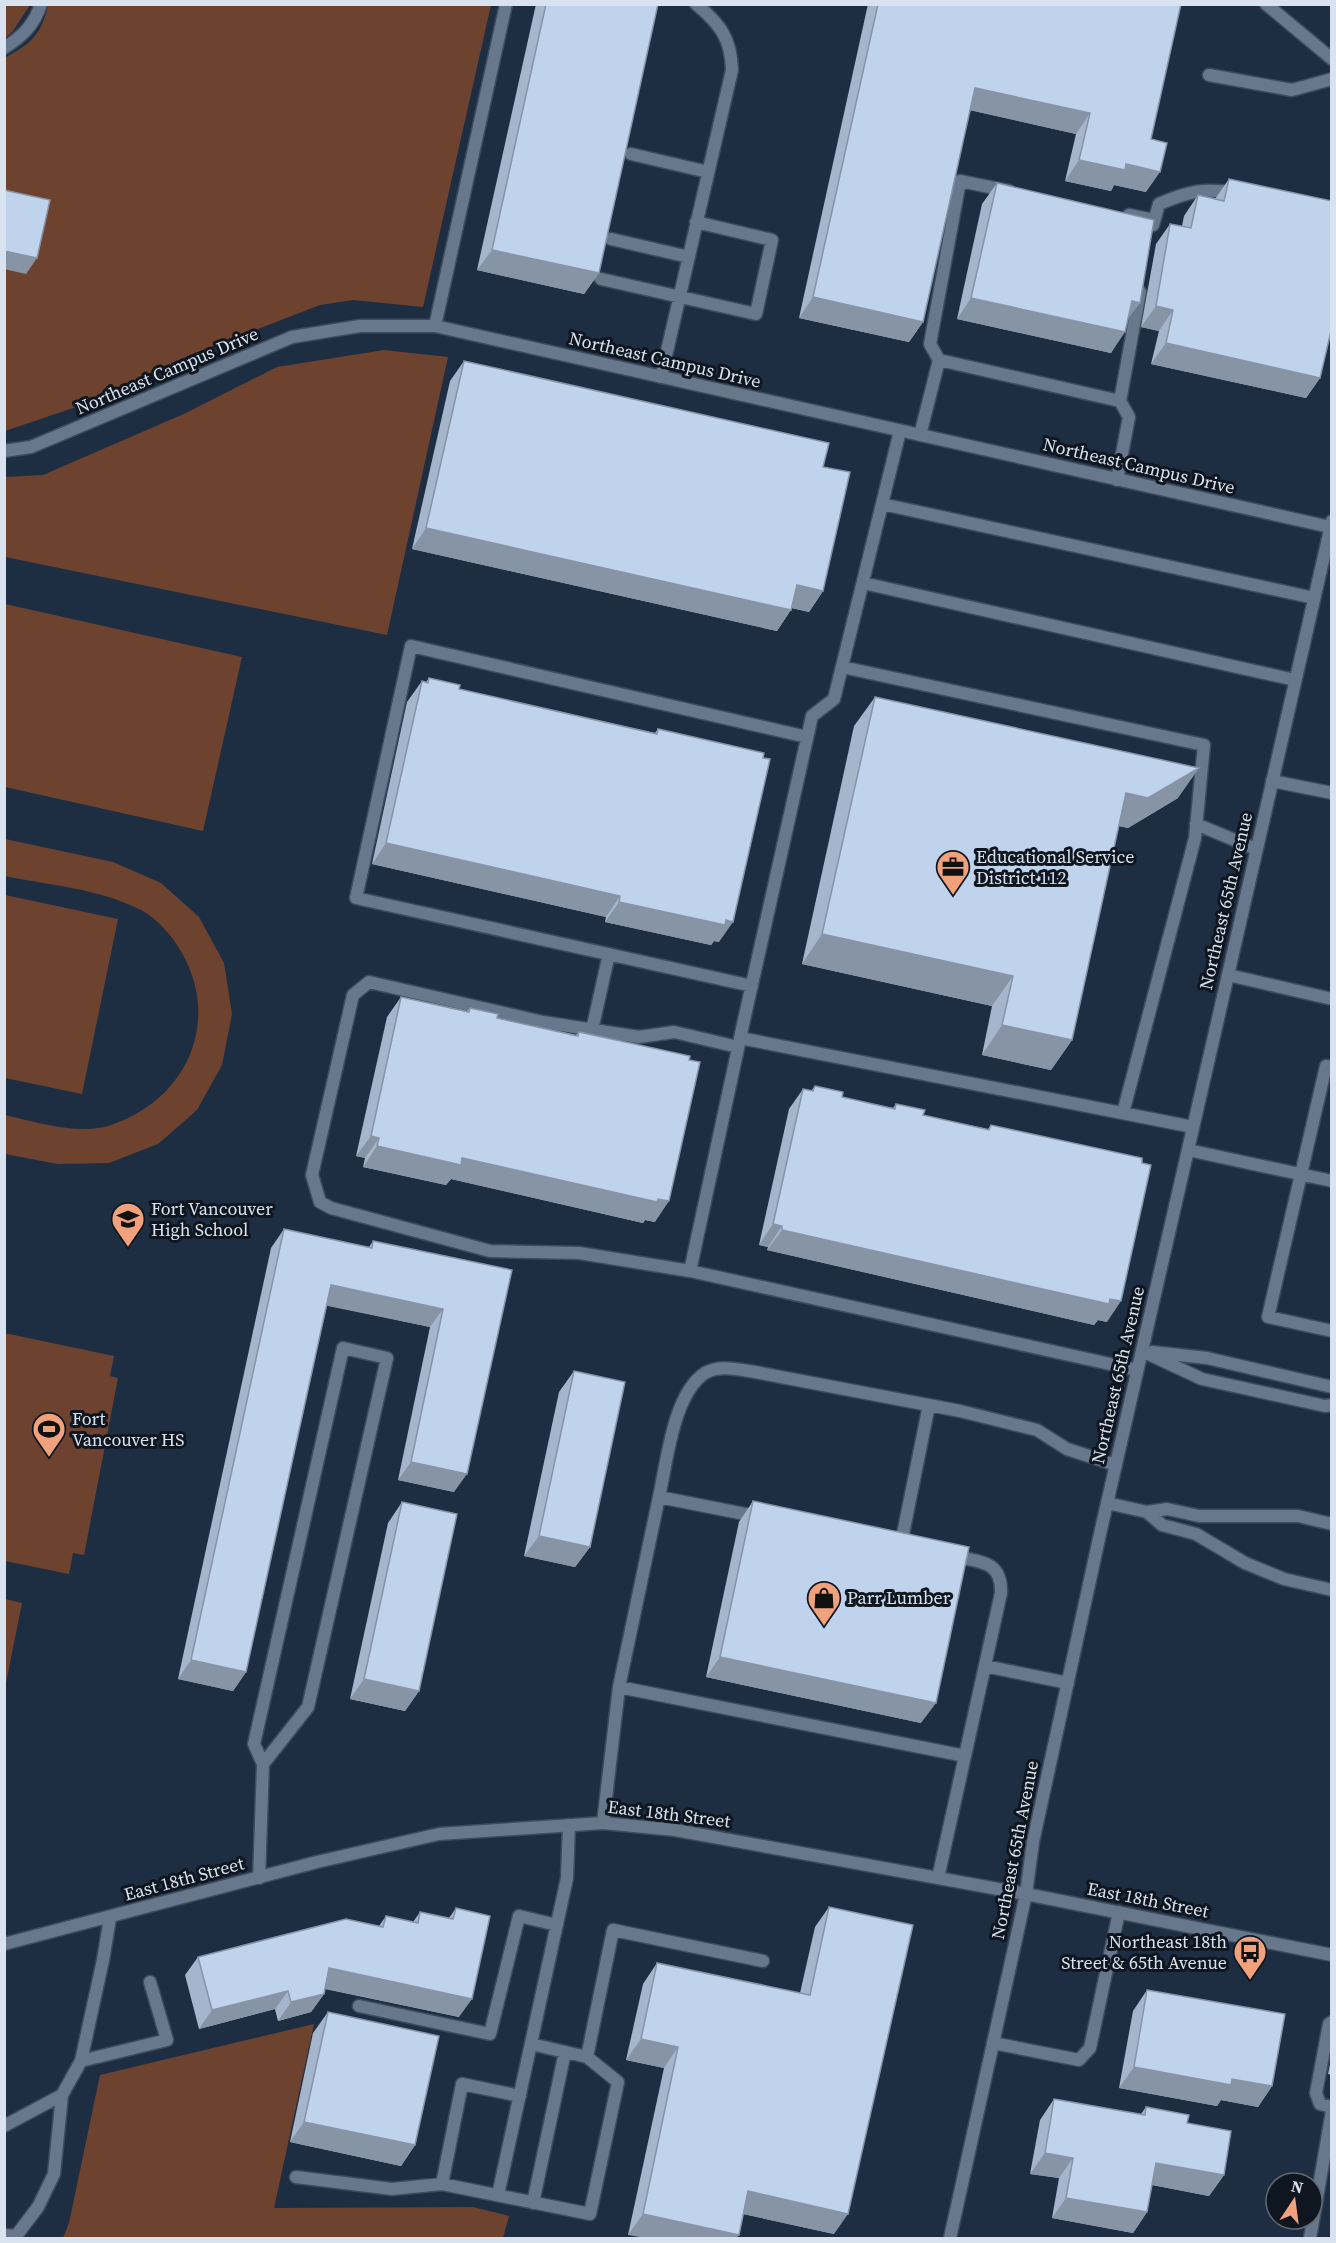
<svg xmlns="http://www.w3.org/2000/svg" width="1336" height="2243" viewBox="0 0 1336 2243" font-family="'Source Serif 4',serif">
<style>
.green{fill:#6d432f}
.lines{fill:none;stroke-linecap:round;stroke-linejoin:round}
.service-casing{stroke:#3c4b5e;stroke-width:15}
.minor-casing{stroke:#3c4b5e;stroke-width:15}
.tertiary-casing{stroke:#3c4b5e;stroke-width:15}
.service{stroke:#67778c;stroke-width:12}
.minor{stroke:#67778c;stroke-width:12}
.tertiary{stroke:#67778c;stroke-width:12}
.wall{fill:#a4b5cc}
.shaded-wall{fill:#8694a6}
.building{fill:#bfd3ed;stroke:#8694a6;stroke-width:1.5}
.labels{text-anchor:middle;stroke-width:6;stroke-linejoin:round;paint-order:stroke}
.street-label{font-size:18px;fill:#d9e3f0;stroke:#0f161f}
.poi-label{font-size:18px;fill:#d9e3f0;stroke:#0f161f;text-anchor:start}
</style>
<rect width="100%" height="100%" fill="#1e2e42"/>
<path class="green" d="M5,4l25,1 -17,26 -8,7z
M48,5h443l-68,302 -70,-7 -33,5 -130,50 -108,50 -77,26 -1,-373c27,-14 38,-24 44,-53z
M384,350l64,7 -61,278 -382,-78v-80l38,-2 143,-62 91,-46z
M5,604l237,53 -39,174 -198,-44z
M5,839l108,23 48,21 38,34 25,46 8,51 -10,51 -25,45 -39,34 -49,19 -51,1 -53,-10v-39c31,7 71,20 103,11 77,-24 114,-102 74,-173 -9,-16 -24,-34 -41,-43 -41,-21 -92,-25 -136,-34z
M5,895l113,24 -36,175 -77,-16z
M4,1333l110,23 -4,20 8,2 -34,177 -11,-2 -4,21 -64,-13z
M5,1599l17,4 -17,85 -1,-89z
M314,2024l-40,184 199,-1 36,9 -6,22h-440l6,-15 31,-148z"/>
<g class="lines">
<g class="service-casing">
<path id="service" d="M1266,4l66,55
M4,48c19,-12 30,-23 37,-44
M1209,75l83,15 40,-11
M631,154l77,18
M1129,215l25,5
M1153,225l6,-21c30,-13 45,-16 78,-11
M611,239l78,18
M601,279l155,35 16,-74 -76,-18
M435,326l71,-322
M939,360l-9,-16 30,-163 49,10
M661,377l71,-307c-1,-32 -12,-46 -36,-66
M1120,401l20,-109
M900,431l-66,268 -22,17 -72,322 453,89
M920,435l19,-75 181,41 9,16 -12,63
M882,504l432,94
M863,583l432,97
M842,667l362,78 -9,93 -72,275
M1272,781l60,12
M1196,824l60,25
M1228,975l104,24
M752,986l-396,-88 55,-252 396,91
M592,1030l17,-76
M740,1039l-50,232 447,99
M1332,1067l-6,-1 -58,251 64,14
M1188,1150l144,31
M690,1271l-111,-18 -89,-2 -159,-43 -11,-6 -8,-27 41,-180 16,-13 174,40 96,15 35,-5 64,15
M1142,1351l60,28 123,27 7,-1
M1152,1352l55,6 125,29
M1107,1503l40,9 20,-3 32,7h99l34,8
M1147,1512l15,13 34,9 49,29 39,16 48,11
M760,1517l-101,-20c8,-35 14,-103 46,-124 15,-9 35,-3 50,-1l205,39 77,19 30,19 49,16
M901,1544l28,-139
M985,1666l83,17
M619,1687l346,69
M603,1823l16,-136 40,-190
M259,1878l4,-114 45,-57 79,-349 -44,-10 -89,396 9,20
M938,1878l63,-285c1,-34 -23,-31 -50,-37
M110,1918l-7,42 -22,101 86,-21 -17,-58
M359,2006l131,28 29,-118 38,9
M1332,2022l-3,2 -13,69 4,11 12,3
M993,2043l86,17 11,-12 29,-136
M531,2044l56,13 26,-127 150,31
M4,2126l58,-31
M296,2177l96,12 50,-5 148,30 28,-132 -31,-25
M442,2184l20,-100 58,12
M498,2195l69,-317 2,-53
M533,2203l32,-151
M4,2235l12,1 22,-29 16,-33 8,-79 19,-34
M1310,2238l22,-127"/>
</g>
<g class="minor-casing">
<path id="minor" d="M4,451l27,-4 261,-110 68,-11h75l895,201
M950,2238l76,-344"/>
</g>
<g class="tertiary-casing">
<path id="tertiary" d="M1026,1894l7,-52 67,-308 232,-1013
M4,1944l313,-82 122,-28 164,-11 72,7 351,64 306,61"/>
</g>
<use href="#service" class="service"/>
<use href="#minor" class="minor"/>
<use href="#tertiary" class="tertiary"/>
</g>
<path class="wall" d="M536,4h122l-59,269 -15,21 -107,-24z
M868,4h313l-30,135 -5,53 -32,-7 -3,6 -46,-10 11,-47 -106,-24 -47,212 -14,20 -110,-24z
M1229,179l91,199 -14,20 -155,-34 8,-33 -18,-4 15,-83 14,-20 12,2 2,-10 14,-21 17,4z
M997,183l131,136 -17,34 -154,-34 25,-115z
M464,361l359,106v124l-14,21 -17,-4 -15,23 -365,-82 38,-168z
M429,678l30,11 196,44 3,-4 61,213 -5,-1 -3,4 -106,-23 1,-5 -234,-53 35,-162 15,-21 4,1z
M875,697l303,101 -50,30 -9,-2 -47,214 -21,30 -69,-15 10,-49 -190,-42 52,-238z
M401,997l66,14 3,-3 27,10 79,17 3,-3 76,190 -10,-2 -2,3 -192,-44 -5,6 -83,-18 2,-9 -9,-2 31,-139z
M815,1086l27,11 51,11 3,-4 27,11 65,14 3,-4 116,197 -9,-2 -4,5 -327,-75 1,-3 -9,-2 30,-136 14,-20 8,2z
M284,1229l85,18 4,-6 139,29 -58,222 -56,-12 32,-153 -103,-22 -81,367 -13,19 -55,-12 93,-431z
M574,1371l16,176 -15,20 -51,-11 35,-164z
M753,1501l168,222 -215,-46 33,-155z
M402,1502l17,189 -14,20 -55,-12 38,-176z
M829,1907l5,327 -91,-20 -115,21 36,-167 -38,-8 17,-76 14,-21 143,30 15,-66z
M456,1908l3,109 -134,-28 -1,5 -13,18 -33,9 -3,-12 -76,20 -14,-54 13,-18 181,-31 7,-10 27,6 7,-10 29,6z
M1147,1990l125,96 -14,21 -37,-7 -4,6 -98,-18 14,-77z
M328,2012l87,133 -14,21 -111,-24 23,-109z
M1332,2055v20l-4,-1z
M1054,2099l87,15 5,-7 41,16 37,52 -15,21 -57,-11 -5,27 -14,21 -81,-15 7,-40 -29,-4 10,-54z"/>
<path class="shaded-wall" d="M975,88l115,25 -14,21 -116,-26z
M1079,160l47,4 34,8 -14,20 -32,-7 -3,6 -46,-10z
M492,250l107,23 -15,21 -107,-24z
M4,251l33,7 -11,16 -22,-5z
M813,297l110,25 -14,20 -110,-24z
M971,298l154,34 -14,21 -154,-34z
M1132,301l8,2 -15,20z
M1156,306l17,4 -14,21 -18,-4z
M1166,343l154,35 -14,20 -155,-34z
M426,528l365,82 -14,21 -365,-82z
M797,585l26,6 -14,21 -27,-6z
M1199,768l-21,30 -50,30 -23,-5 21,-30z
M386,843l234,53 -14,21 -234,-53z
M619,902l107,18 7,2 -14,20 -5,-1 -3,4 -106,-23z
M822,934l191,42 -21,30 -190,-42z
M1002,1025l70,15 -21,30 -69,-15z
M371,1136l8,2 -14,20 -9,-2z
M377,1146l85,12 207,43 -14,21 -10,-2 -2,3 -192,-44 -5,6 -83,-18z
M773,1224l9,2 -14,21 -9,-2z
M782,1230l328,69 11,2 -14,21 -9,-2 -4,5 -327,-75z
M331,1285l112,24 -13,18 -112,-23z
M411,1462l56,12 -13,18 -56,-12z
M539,1536l51,11 -15,20 -51,-11z
M720,1657l216,46 -15,20 -215,-46z
M191,1660l55,12 -13,19 -55,-12z
M364,1679l55,12 -14,20 -55,-12z
M329,1968l143,31 -13,18 -142,-30z
M288,1991l-13,18 -76,20 13,-19z
M324,1994l-13,18 -33,9 13,-19z
M641,2039l37,8 -14,21 -38,-8z
M1134,2067l98,12 40,7 -14,21 -37,-7 -4,6 -98,-18z
M304,2122l111,23 -14,21 -111,-24z
M1045,2153l28,5 -14,20 -29,-4z
M1156,2163l68,12 -15,21 -67,-13z
M748,2191l100,23 -14,20 -100,-22z
M1066,2198l81,14 -14,21 -81,-15z
M643,2214l96,21 -3,3h-91l-17,-3z"/>
<path class="building" d="M546,4h112l-59,269 -107,-23z
M878,4h303l-30,135 16,4 -7,29 -34,-8 -1,6 -46,-10 11,-47 -115,-25 -52,234 -110,-25z
M1229,179l103,22v126l-12,51 -154,-35 7,-33 -17,-4 14,-82 21,4 7,-33 26,6z
M997,183l157,37 -14,83 -8,-2 -7,31 -154,-34z
M4,190l46,10 -13,58 -33,-7z
M464,361l365,82 -6,24 27,5 -27,119 -26,-6 -6,25 -365,-82z
M429,678l31,7 -1,4 198,45 1,-5 106,24 -1,5 7,1 -37,163 -7,-2 -1,5 -106,-23 1,-6 -234,-53 36,-162 6,2z
M875,697l324,71 -51,30 -22,-5 -54,247 -70,-15 11,-49 -191,-42z
M401,997l68,15 1,-4 28,6 -1,4 81,18 1,-4 111,24 -1,4 11,2 -31,139 -11,-2 -1,3 -195,-44 -1,7 -84,-19 2,-8 -8,-2z
M815,1086l28,6 -1,5 53,12 1,-5 29,6 -2,5 66,15 2,-5 151,33v5l9,2 -30,136 -11,-2 -1,5 -327,-74v-4l-9,-2 30,-135 10,2z
M284,1229l88,19 1,-7 139,29 -45,204 -56,-12 32,-153 -112,-24 -85,387 -55,-12z
M574,1371l51,11 -35,165 -51,-11z
M753,1501l216,46 -33,156 -216,-46z
M402,1502l55,12 -38,177 -55,-12z
M829,1907l84,18 -65,289 -100,-23 -9,44 -96,-21 35,-167 -37,-8 16,-76 153,32z
M456,1908l34,8 -18,83 -143,-31 -5,26 -33,8 -3,-11 -76,19 -14,-53 148,-38 37,8 3,-11 32,7 2,-11 33,7z
M1147,1990l138,24 -13,72 -40,-7 -1,6 -97,-18z
M328,2012l111,24 -24,109 -111,-23z
M1054,2099l91,16 1,-8 43,8 -2,8 44,8 -7,44 -68,-12 -9,49 -81,-14 7,-40 -28,-5z"/>
<defs>
<g id="office-pin" transform="scale(1.725)"><path d="M0 17L-7.5 6A9.5 9.5 0 1 1 7.5 6Z" fill="#f1a17c" stroke="#0f161f"/><path d="M-6-3h4V-5.5h4V-3h4V5H-6ZM-1-4.5V-3h2v-1.5ZM-6 0V1H6V0Z" fill="#111"/></g>
<g id="school-pin" transform="scale(1.725)"><path d="M0 17L-7.5 6A9.5 9.5 0 1 1 7.5 6Z" fill="#f1a17c" stroke="#0f161f"/><path d="M0-5L7-2L0 1L-7-2ZM-4 1L0 2.5L4 1V4Q0 6-4 4Z" fill="#111"/></g>
<g id="stadium-pin" transform="scale(1.725)"><path d="M0 17L-7.5 6A9.5 9.5 0 1 1 7.5 6Z" fill="#f1a17c" stroke="#0f161f"/><path d="M0-5a6.5 5 0 1 0 0 10a6.5 5 0 1 0 0-10ZM-3.5-1.8h7v3.6h-7Z" fill="#111"/></g>
<g id="shop-pin" transform="scale(1.725)"><path d="M0 17L-7.5 6A9.5 9.5 0 1 1 7.5 6Z" fill="#f1a17c" stroke="#0f161f"/><path d="M-5-2.5h2.3a2.7 3.5 0 0 1 5.4 0H5L5.5 6h-11ZM-1.5-2.5h3a1.5 2.3 0 0 0-3 0Z" fill="#111"/></g>
<g id="bus-pin" transform="scale(1.725)"><path d="M0 17L-7.5 6A9.5 9.5 0 1 1 7.5 6Z" fill="#f1a17c" stroke="#0f161f"/><path d="M-5-6H5V4H4V6H2V4H-2V6H-4V4H-5ZM-3.5-4V0h7V-4ZM-3.5 1.2v1.5H-2V1.2ZM2 1.2v1.5H3.5V1.2Z" fill="#111"/></g>
</defs>
<g fill-rule="evenodd">
<use href="#office-pin" x="953" y="867"/>
<use href="#school-pin" x="128" y="1219"/>
<use href="#stadium-pin" x="49" y="1429"/>
<use href="#shop-pin" x="824" y="1598"/>
<use href="#bus-pin" x="1250" y="1952"/>
</g>
<g class="labels">
<g class="street-label">
<text transform="translate(665 360) rotate(13)" y="6">Northeast Campus Drive</text>
<text transform="translate(167 371) rotate(-23)" y="6">Northeast Campus Drive</text>
<text transform="translate(1139 466) rotate(13)" y="6">Northeast Campus Drive</text>
<text transform="translate(1226 901) rotate(-77)" y="6">Northeast 65th Avenue</text>
<text transform="translate(1118 1375) rotate(-77)" y="6">Northeast 65th Avenue</text>
<text transform="translate(669 1814) rotate(7)" y="6">East 18th Street</text>
<text transform="translate(1015 1850) rotate(-79)" y="6">Northeast 65th Avenue</text>
<text transform="translate(184 1879) rotate(-15)" y="6">East 18th Street</text>
<text transform="translate(1148 1900) rotate(11)" y="6">East 18th Street</text>
</g>
<g class="poi-label">
<text x="976" y="863">Educational Service<tspan x="976" dy="21">District 112</tspan></text>
<text x="151" y="1215">Fort Vancouver<tspan x="151" dy="21">High School</tspan></text>
<text x="72" y="1425">Fort<tspan x="72" dy="21">Vancouver HS</tspan></text>
<text x="847" y="1604">Parr Lumber</text>
<text x="1227" y="1948" text-anchor="end">Northeast 18th<tspan x="1227" dy="21">Street &amp; 65th Avenue</tspan></text>
</g>
</g>
<rect width="1336" height="2243" fill="none" stroke="#d9e3f0" stroke-width="12"/>
<g transform="translate(1294 2201) rotate(13)"><circle r="28" fill="#0f161f" stroke="#606873" stroke-width="1.5"/>
<path d="M0-4.5L10 22L0 15L-10 22Z" fill="#f1a17c"/>
<text y="-9" font-size="16" font-weight="bold" text-anchor="middle" fill="#d9e3f0">N</text>
</g>
</svg>
